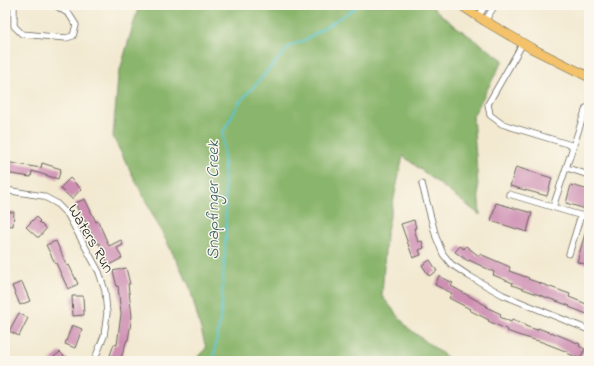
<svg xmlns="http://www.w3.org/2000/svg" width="594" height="366" viewBox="0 0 594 366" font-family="'Indie Flower',sans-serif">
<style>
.forest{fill:#8ab56c;stroke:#536844}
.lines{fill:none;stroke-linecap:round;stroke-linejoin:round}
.stream{stroke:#58c5ce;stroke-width:2}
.building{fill:#ce8fb3}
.minor-casing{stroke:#67645b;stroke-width:7}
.primary-casing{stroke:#67645b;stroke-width:10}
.minor{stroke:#fff;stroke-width:5.5}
.primary{stroke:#f3c26a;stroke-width:9}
.labels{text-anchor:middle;stroke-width:3;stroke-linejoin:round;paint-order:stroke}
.street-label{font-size:16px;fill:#1c1c1c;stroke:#fbf7ec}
.water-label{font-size:17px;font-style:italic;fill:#346063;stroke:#fbf7ec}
</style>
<rect width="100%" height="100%" fill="#fbf7ec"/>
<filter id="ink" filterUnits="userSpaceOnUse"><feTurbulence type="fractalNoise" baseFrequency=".025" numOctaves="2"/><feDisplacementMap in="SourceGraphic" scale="8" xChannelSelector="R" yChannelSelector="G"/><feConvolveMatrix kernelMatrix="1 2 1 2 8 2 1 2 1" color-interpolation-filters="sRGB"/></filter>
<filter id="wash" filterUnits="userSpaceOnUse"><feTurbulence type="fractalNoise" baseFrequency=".012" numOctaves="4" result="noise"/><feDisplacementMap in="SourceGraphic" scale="16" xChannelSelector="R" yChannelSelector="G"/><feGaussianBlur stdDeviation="0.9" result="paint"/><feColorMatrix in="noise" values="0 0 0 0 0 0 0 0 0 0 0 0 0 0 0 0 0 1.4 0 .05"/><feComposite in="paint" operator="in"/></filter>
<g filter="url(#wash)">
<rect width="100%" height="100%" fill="#f2e9d0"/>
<path class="forest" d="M139,5h192l11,1 1,-1h87l21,18 52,37 -30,56 7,99 -77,-59 -17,79 -4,61 26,32 44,33h-258l12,-13 -17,-63 -76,-148 5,-60z"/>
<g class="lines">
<path class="stream" d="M213,361l8,-47 5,-82 -3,-100 16,-29 51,-57 15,-6 55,-35"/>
</g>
<g id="blocks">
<path class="building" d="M5,162l36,6 1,-5 19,6 -3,10 -26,-8 -1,6 -26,-4z
M516,167l36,11 -5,18 -37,-10z
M70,178l11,11 -9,10 -12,-11z
M571,185l18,5v20l-23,-7z
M85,199l11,23 2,-1 11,25 12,-6 2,5 -6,3 5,10 -13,7 -10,-22 -2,1 -12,-24 -2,1 -8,-18z
M496,203l36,10 -5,19 -36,-11z
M5,212h9l-1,14 -8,-1z
M36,217l4,4 -1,1 7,7 -7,8h-2l-11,-10z
M414,220l2,8h-2l4,14 4,-1 2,7 -5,2 2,5 -8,3 -12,-34z
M587,226h2v39l-12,-3z
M56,241l11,25 2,-1 9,19 -10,5 -12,-26h-1l-9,-18z
M460,246l4,3 2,-3 13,10 1,-2 30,13 -1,4 20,7 -1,1 42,15 -1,3 20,8 -2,9 -18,-7 1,-1 -58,-21 1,-2 -20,-8 1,-3 -25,-12 -1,1 -13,-9z
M430,260l7,11 -8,5 -7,-11z
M126,268l4,16h-2l4,32 -4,24h-1l-7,21h-12l6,-17 3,1 4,-31 -3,-28 -1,1 -4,-16z
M439,276l14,7 -2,3 36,20 -1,1 15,7 -1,3 11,5 1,-3 13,5v2l12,4 1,-2 13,5v-1l29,12 -1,2 6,3 -5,10 -13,-6 1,-1 -26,-10 -21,-6 -14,-5 1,-1 -20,-9 1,-1 -20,-10 1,-1 -21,-11 3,-5 -17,-8z
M22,282l8,19 -10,4 -8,-19z
M72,296h11l1,19 -11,1z
M19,313l9,5 -9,18 -10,-5z
M72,325l10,4 -7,19 -10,-4z
M60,352l9,9h-20z"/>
</g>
</g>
<g filter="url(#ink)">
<use href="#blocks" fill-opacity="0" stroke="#67645b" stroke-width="1"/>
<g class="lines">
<g class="minor-casing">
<path id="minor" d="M14,5v21l8,8 44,4 7,-2 3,-11 -7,-11 -14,-9
M478,17l8,-12
M485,21l10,-16
M523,43l-35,61 2,11 12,9 72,22
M567,168l22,7
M422,184l14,53 7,17 8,10 18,12 34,19 86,35
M5,190l38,6 13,7 12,12 31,57 6,19 2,22 -3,23 -10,25
M509,194l80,24
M553,207l33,-99 3,1
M569,254l12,-39"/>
</g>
<g class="primary-casing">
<path id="primary" d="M461,5l24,16 46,27 58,29"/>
</g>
<use href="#minor" class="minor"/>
<use href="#primary" class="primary"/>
</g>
</g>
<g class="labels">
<g class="street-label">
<text transform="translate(92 238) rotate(60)" y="6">Waters Run</text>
</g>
<g class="water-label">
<text transform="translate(212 200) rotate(-90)" y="6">Snapfinger Creek</text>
</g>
</g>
<rect width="594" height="366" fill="none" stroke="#fbf7ec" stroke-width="20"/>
</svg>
